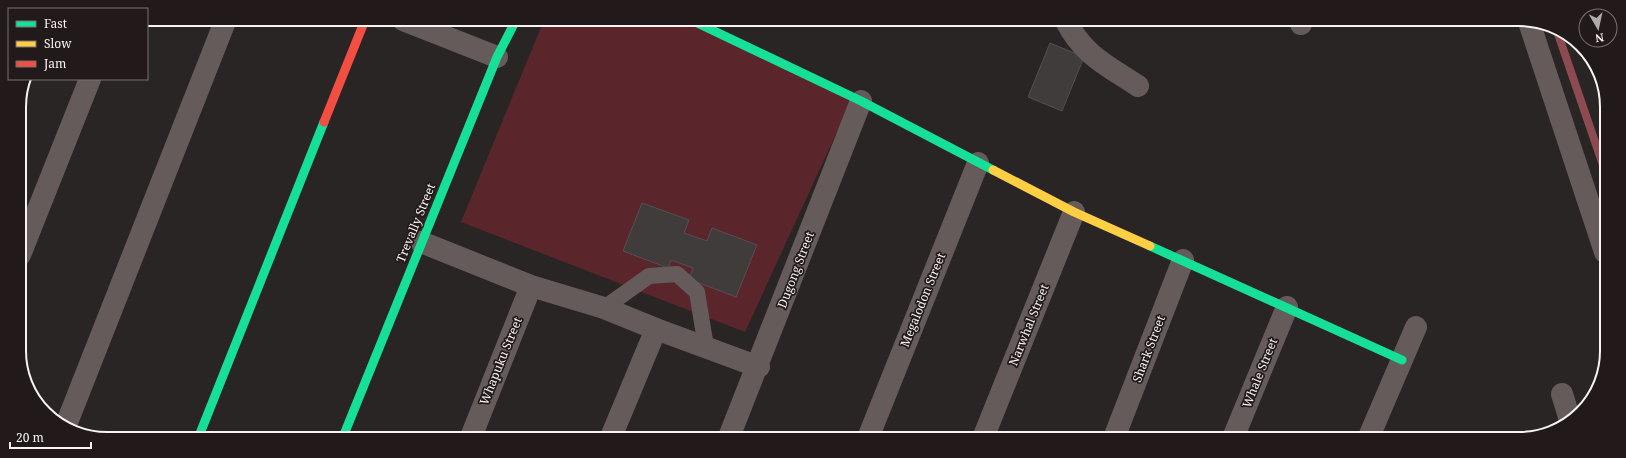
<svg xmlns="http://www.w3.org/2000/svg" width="1626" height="458" viewBox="0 0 1626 458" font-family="'Noto Serif',serif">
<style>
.green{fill:#5a262c}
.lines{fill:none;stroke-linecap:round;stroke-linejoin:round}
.stream{stroke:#8d4a51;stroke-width:8}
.building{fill:#403c3c;stroke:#545050}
.lane{stroke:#665b5b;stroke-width:16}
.street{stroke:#665b5b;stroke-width:22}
.fast{stroke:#16e098;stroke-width:9}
.slow{stroke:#ffcf43;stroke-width:9}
.jam{stroke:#f24e42;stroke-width:9}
.labels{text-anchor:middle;stroke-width:3.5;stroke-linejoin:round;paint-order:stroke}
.street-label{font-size:12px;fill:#f8f3f3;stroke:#221a1a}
.rim{fill:none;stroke:#f8f3f3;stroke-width:2}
</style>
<rect width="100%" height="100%" fill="#2a2525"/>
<path class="green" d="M544,20h149l159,79 -107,233 -284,-110z"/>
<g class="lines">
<path class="stream" d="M1557,31l48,140"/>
</g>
<path class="building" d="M1050,43l34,14 -22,54 -34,-14z
M642,203l47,17 -5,13 23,8 5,-13 45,17 -21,52 -47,-18 4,-11 -22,-8 -3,8 -45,-17z"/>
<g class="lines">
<path class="lane" d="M604,308l45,-32 28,-2 20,18 9,55"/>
<path class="street" d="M403,20l94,37
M1066,21c17,34 42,45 72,65
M1529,22l76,230
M1301,24l1,-3
M421,242l110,44 73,22 52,21 103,38
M20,255l70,-176
M1562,394l8,26
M66,425l160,-406
M471,437l60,-151
M611,437l45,-108
M729,437l132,-336
M868,438l110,-275
M983,438l91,-226
M1114,438l69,-178
M1233,438l54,-131
M1368,439l48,-112"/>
<path class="fast" d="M691,20l170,81 132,69
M1150,246l252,114
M199,436l125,-314
M343,437l154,-380 19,-37"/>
<path class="slow" d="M993,170l81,42 76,34"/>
<path class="jam" d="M324,122l41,-102"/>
</g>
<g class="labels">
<g class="street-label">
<text transform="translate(416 223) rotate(-68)" y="4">Trevally Street</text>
<text transform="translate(796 270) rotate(-69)" y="4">Dugong Street</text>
<text transform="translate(923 300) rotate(-68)" y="4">Megalodon Street</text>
<text transform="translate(1029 325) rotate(-68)" y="4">Narwhal Street</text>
<text transform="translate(1149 349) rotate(-69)" y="4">Shark Street</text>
<text transform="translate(501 361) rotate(-68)" y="4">Whapuku Street</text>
<text transform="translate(1260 373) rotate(-68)" y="4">Whale Street</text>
</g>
</g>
<path d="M0 0H1626V458H0ZM107 26H1519A81 81 0 0 1 1600 107V351A81 81 0 0 1 1519 432H107A81 81 0 0 1 26 351V107A81 81 0 0 1 107 26Z" fill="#221a1a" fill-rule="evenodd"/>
<path class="rim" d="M107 26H1519A81 81 0 0 1 1600 107V351A81 81 0 0 1 1519 432H107A81 81 0 0 1 26 351V107A81 81 0 0 1 107 26Z"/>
<rect x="8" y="8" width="140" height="72" fill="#221a1a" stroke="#787171"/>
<rect x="16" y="21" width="20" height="6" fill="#16e098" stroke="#787171"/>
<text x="44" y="28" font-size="12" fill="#f8f3f3">Fast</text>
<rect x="16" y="41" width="20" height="6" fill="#ffcf43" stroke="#787171"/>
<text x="44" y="48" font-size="12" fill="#f8f3f3">Slow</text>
<rect x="16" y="61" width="20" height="6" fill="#f24e42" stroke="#787171"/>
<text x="44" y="68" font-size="12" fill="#f8f3f3">Jam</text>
<g transform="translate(1598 28) rotate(171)"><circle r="19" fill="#221a1a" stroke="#787171"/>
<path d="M0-3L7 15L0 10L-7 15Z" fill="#b0abab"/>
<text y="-6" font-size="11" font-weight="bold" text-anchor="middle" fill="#f8f3f3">N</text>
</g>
<path d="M10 442v6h81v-6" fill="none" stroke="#f8f3f3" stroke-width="2"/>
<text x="16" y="442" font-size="12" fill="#f8f3f3" stroke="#221a1a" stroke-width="3" paint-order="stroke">20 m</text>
</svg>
